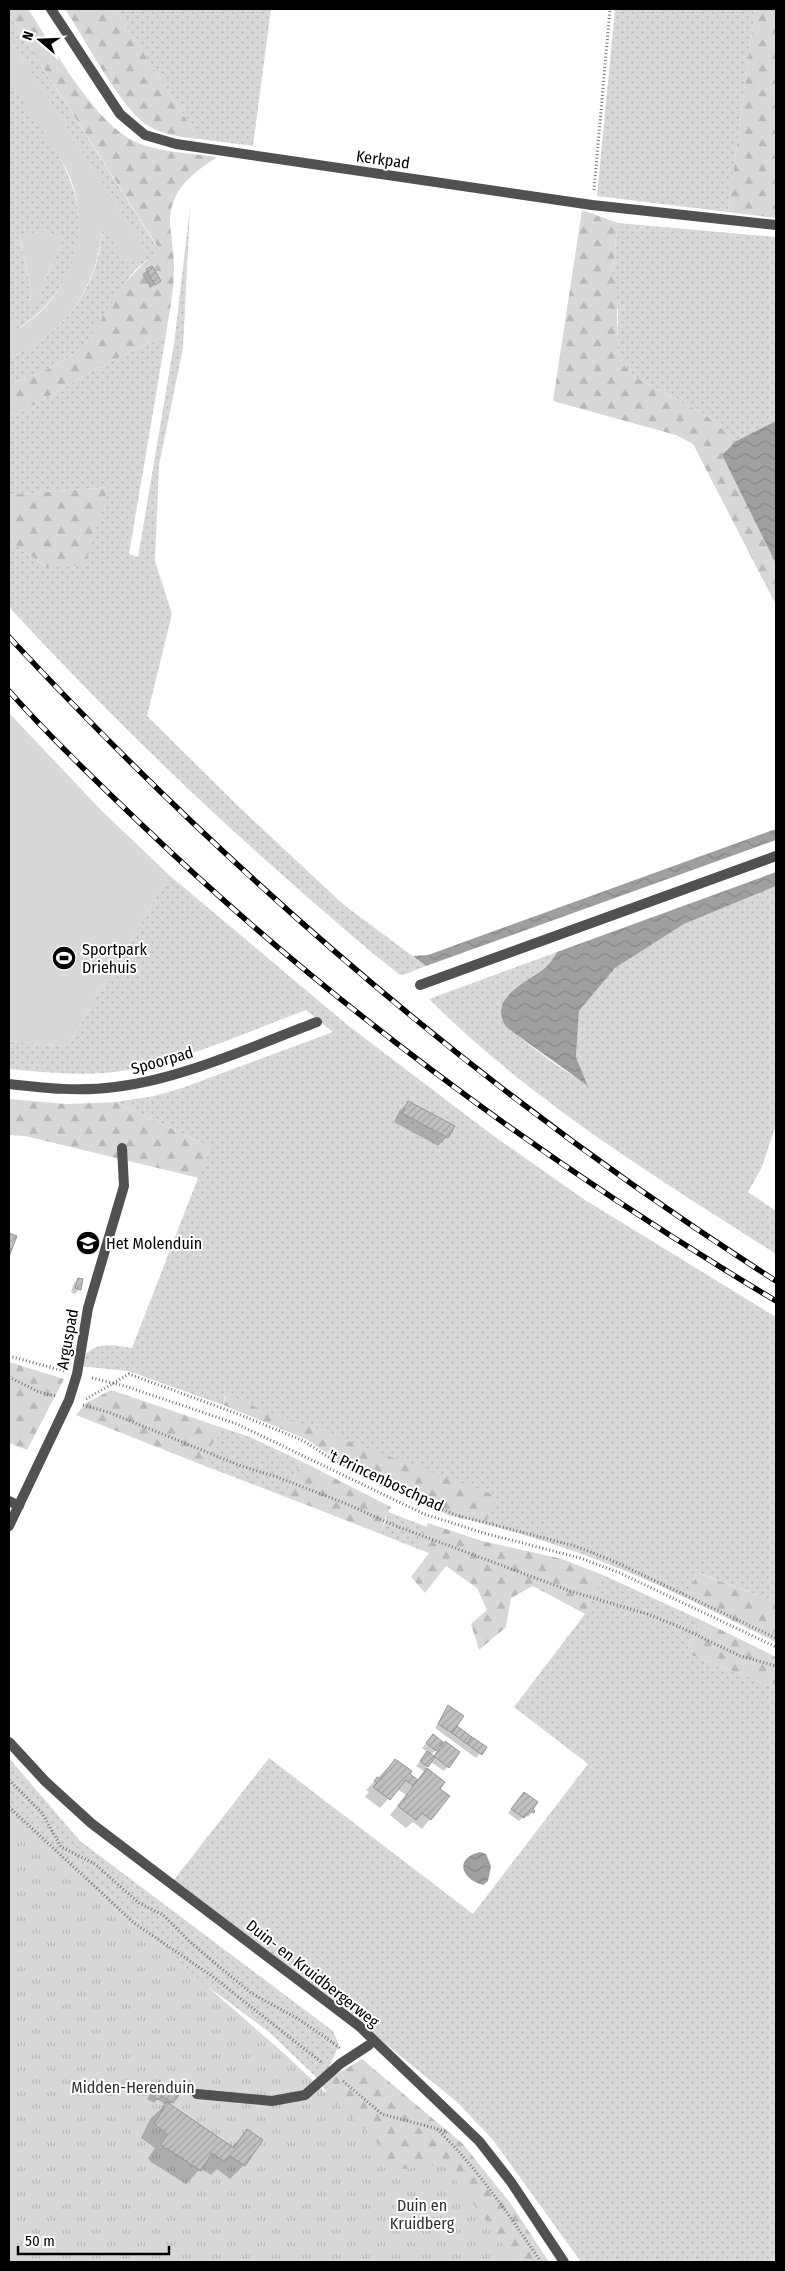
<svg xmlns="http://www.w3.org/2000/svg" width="785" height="2271" viewBox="0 0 785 2271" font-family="'Fira Sans Condensed',sans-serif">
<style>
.grass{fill:url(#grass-dots);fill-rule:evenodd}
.forest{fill:url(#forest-firs)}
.park{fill:url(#park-tufts)}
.garden{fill:#d8d8d8}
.water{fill:url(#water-waves)}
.shadow{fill:#0003;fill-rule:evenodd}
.building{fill:url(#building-hatch);stroke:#959595}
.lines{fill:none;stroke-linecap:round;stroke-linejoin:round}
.path{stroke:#737373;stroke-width:3;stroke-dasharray:1 2.5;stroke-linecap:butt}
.lane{stroke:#515151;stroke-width:10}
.street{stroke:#515151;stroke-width:10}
.rail-casing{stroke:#000;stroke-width:5.5}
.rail{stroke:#fff;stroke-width:4;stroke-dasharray:11;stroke-linecap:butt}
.labels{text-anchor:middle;stroke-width:4;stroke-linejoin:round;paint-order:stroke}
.street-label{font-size:16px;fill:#000;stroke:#fff}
.poi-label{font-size:16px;fill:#000;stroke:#fff;text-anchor:start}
.park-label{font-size:16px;fill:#2f2f2f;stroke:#fff}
</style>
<defs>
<pattern id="grass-dots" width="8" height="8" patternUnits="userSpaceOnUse" patternTransform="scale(1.25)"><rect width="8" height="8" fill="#d8d8d8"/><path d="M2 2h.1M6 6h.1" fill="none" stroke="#b8b8b8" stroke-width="1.8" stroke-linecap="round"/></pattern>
<pattern id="forest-firs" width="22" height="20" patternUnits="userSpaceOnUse" patternTransform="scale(1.25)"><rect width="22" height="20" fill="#d8d8d8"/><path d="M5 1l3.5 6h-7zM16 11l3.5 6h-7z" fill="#b8b8b8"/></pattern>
<pattern id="park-tufts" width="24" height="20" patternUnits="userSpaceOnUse" patternTransform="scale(1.25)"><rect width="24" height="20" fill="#d8d8d8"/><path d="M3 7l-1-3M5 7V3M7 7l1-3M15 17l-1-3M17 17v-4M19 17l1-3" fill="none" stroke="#b8b8b8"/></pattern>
<pattern id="water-waves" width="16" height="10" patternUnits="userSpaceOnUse" patternTransform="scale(1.25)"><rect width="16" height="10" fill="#9f9f9f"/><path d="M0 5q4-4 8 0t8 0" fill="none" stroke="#878787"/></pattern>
<pattern id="building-hatch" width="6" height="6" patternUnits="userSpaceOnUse" patternTransform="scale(1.25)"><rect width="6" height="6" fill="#c0c0c0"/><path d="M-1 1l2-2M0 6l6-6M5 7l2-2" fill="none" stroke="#a3a3a3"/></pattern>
</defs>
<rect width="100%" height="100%" fill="#fff"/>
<path class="grass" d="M115,9h156l-18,137 -54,-7z
M615,9h140l-27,203 -131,-16z
M9,14l150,236c-9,8 -21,16 -28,25 -17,23 -32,58 -54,76 -19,16 -44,25 -68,33v-26c53,-21 91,-71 93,-130l2,-1 44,27 -139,-216z
M9,80c20,31 48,65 61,100 25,62 -5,123 -61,154zM41,232l22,6 -24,58 -10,4 3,-5 -13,-60z
M190,208l-7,140 -24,117 -4,96 17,53 -25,102 90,89 107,100 82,61 -23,9h-3c-42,-33 -81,-68 -121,-103 -95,-84 -184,-172 -270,-265v-67l37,27 62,-80 -99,8v-79l10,-3 86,-49 61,-29 -37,219 9,3 36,-213z
M618,223l158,14v184l-40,20 -29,-25 -74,-40 -11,-14 -5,-14 1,-37 -6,-37z
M169,875l181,152 145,110 90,63 191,117v285l-77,-29 -13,25c-65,-31 -131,-56 -201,-74l10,-27 -270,-101 -2,9 -95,-34 -50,-5c12,-25 30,-22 54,-18l78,-201 -94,-45 38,-6 28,-8 151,-56 -27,-22c-62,23 -137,58 -203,63 -31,2 -63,-1 -94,-4v-28l58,5z
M776,886v239l-15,44 -13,23 28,19v43c-120,-77 -245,-153 -347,-255l128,-47c-3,5 -7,11 -11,15 -19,16 -59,30 -40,60l50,38 32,20 -12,-28 3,-46 36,-43 69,-44z
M223,1428l27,9 51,24 -15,36 -81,-31 6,-20z
M388,1512l39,15 -9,22 -37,-15z
M603,1575l98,45 -15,33 90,35v574h-195l-88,-122 -36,-38 -112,-91 -172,-130 96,-123 204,156 115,-150 -74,-57 71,-93z
M9,1758l71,83 253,190 6,14 -12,27 -8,8 -50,-48 -47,-35 -98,-69 -115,-104z"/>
<path class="forest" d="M9,9h19c26,39 67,116 110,134 24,10 54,10 79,14 -25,17 -47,32 -47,66 1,15 4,31 4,46 0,22 -5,44 -8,66l-61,29 -86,49 -10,3v-32c24,-8 49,-17 68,-33 19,-16 28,-41 42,-60 12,-16 25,-28 40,-42l-150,-235z
M65,9h50l84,130c-19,-2 -36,-4 -52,-14 -25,-15 -64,-89 -82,-116z
M755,9h21v209l-48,-6z
M582,210l36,13 -6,51 5,15v59l5,14 11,14 74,40 29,25 -14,14 54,109v41l-83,-161 -17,-9 -123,-34z
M108,487l-23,78 -39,2 -37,-27v-45z
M9,1099l58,5 49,-2 94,45 -11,31 -174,-42 -16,-1z
M9,1362l55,17 -37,71 -18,-7z
M111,1390l112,38 -12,18 -6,20 -129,-51 10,-12z
M226,1396l270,100 -11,28 -37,-9 -118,-60 -24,-16 -83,-34z
M301,1461l90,46 -6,11 -4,16 -95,-37z
M428,1523l54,18 80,18 41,16 -18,39 -52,-28 -22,12 -5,29 -27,23 -8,-26 16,-14 -10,-22 -31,-22 -21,27 -14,-16 18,-24 -11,-4z
M698,1573l78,29v40l-90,-44z
M701,1620l75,37v31l-90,-35z
M362,2059l101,85 48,60 38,58h-540v-196l308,33 9,-7 -7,-12 14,-4z"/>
<path class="park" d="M9,1813l279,244 99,94v20l57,-7 72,98h-507z"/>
<path class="garden" d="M9,38l139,216 -21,11 -23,-38 -2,1c-4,59 -38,108 -93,130v-44l9,15c57,-34 78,-109 45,-166 -13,-21 -27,-40 -40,-61 -4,-6 -11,-14 -14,-22 -3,-9 0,-31 0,-42z
M41,232l22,6 -24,58 2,6 -6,5 -6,-5 3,-7 -13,-61z
M9,713l92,97 68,65 -102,171 -58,-5z"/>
<path class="water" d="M776,421v143l-54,-109 14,-14z
M776,829v11l-350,126 -13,-10 15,-1z
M776,872v14l-92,38 -69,44 -36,43 -3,46 12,29 -82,-59c-19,-30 21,-44 40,-60 4,-4 8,-10 11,-15z
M480,1852l6,2 5,12 -3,15 -5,4c-22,-6 -29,-27 -3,-33z"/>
<path class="shadow" d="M152,268l3,17 -5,3 -8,-14z
M408,1103l39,34 -9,9 -44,-24 5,-11z
M78,1279l1,10 -4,5 -4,-2 3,-9z
M448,1706l7,20 30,21 -9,11 -41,-30z
M433,1735l25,18 -14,18 -13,-9 -5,6 18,14 -6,7 10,8 -26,32 -9,-7 -7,6 -16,-13 16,-20 -9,-6 -17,19 -15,-11 4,-5 -3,-2 29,-30 22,20 8,-8 -9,-6 12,-14 -6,-4zM440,1746l1,1 -8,11 -3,-2z
M524,1793l10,18 -6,6 -3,-2 -6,6 -11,-8z
M155,2087l17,15 -3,3 62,43 16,-17 14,9 -17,25 -14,14 -13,-10 -6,6 -10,-7 -15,16 -35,-22 -3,-4 7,-10 -14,-10 9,-19 15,-14 -7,-6 -4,4 -7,-4z"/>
<path class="building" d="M152,266l9,15 -6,4 -9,-16z
M408,1101l47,25 -7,12 -46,-25z
M9,1233l8,3 -8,21z
M78,1278l5,1 -2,11 -6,-2z
M448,1705l16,11 -12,17 -14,-9z
M457,1726l15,11 -5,7 -15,-11z
M433,1734l10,8 -7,9 -10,-8z
M472,1737l15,10 -5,8 -15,-11z
M445,1741l15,11 -11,16 -15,-12z
M427,1751l8,6 -7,10 -8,-6z
M395,1759l17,12 -2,3 8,6 -5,6 -7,-6 -16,20 -17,-13 4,-4 -3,-2 3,-4 3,2z
M427,1768l18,14 -5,7 10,7 -19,24 -9,-7 -6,7 -18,-14z
M524,1792l14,10 -5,7 2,2 -1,2 -4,-2 -6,7 -13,-9z
M159,2081l20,14 -6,8 -11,-7 -3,4 -9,-6z
M167,2102l67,46 13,-19 16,11 -18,26 -15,-10 -5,6 -13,-9 -11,18 -9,-6 -1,2 -1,-3 -11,-8h-4l2,-1 -11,-7 -1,1 -4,-5 6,-10 -13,-10 10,-16 -2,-1z"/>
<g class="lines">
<path class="path" d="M594,190l16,-181
M9,1356l55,15
M9,1377l30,15 17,4
M92,1378l33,8 112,38 187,90 60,19 96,25 40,15 156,74
M86,1399l43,-25 109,40 66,27 21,14 60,31 71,29 119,31 36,14 165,78
M83,1405l25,7 133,54 36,11 70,27 44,20 179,67 77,23 33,13 60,29 36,10
M9,1780l33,33 19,34 34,17 44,39 24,12 27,27 61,51 49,27 40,28
M9,1807l125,116 78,53 109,86
M343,2081l39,33 63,17
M437,2129c41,40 72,86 104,133"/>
<path class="lane" d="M420,985l356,-129
M9,1084c35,4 70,8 106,3 67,-8 138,-41 202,-65
M197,2094l75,7 33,-6 35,-31 29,-19"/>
<path class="street" d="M51,9l69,105 25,21 31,9 416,61 184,20
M9,1501l10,5
M9,1526l60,-126 8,-26 11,-66 36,-122 -2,-38
M9,1742l36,39 46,42 268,203 120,115 32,41 53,80"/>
<g class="rail-casing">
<path id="rail" d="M9,637c230,247 482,462 767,644
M9,691c41,46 87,90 132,133 192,184 407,340 635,477"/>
</g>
<use href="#rail" class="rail"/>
</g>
<defs>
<g id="stadium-disc" transform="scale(1.25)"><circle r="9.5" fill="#000" stroke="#fff"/><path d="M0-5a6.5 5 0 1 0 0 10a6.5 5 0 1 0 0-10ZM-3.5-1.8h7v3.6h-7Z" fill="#fff"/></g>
<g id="school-disc" transform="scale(1.25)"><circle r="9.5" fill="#000" stroke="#fff"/><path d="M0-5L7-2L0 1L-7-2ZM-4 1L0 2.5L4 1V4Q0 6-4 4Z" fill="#fff"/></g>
</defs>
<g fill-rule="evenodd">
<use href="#stadium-disc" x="64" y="958"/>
<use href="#school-disc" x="88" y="1243"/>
</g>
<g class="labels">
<g class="street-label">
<text transform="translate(383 159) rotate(8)" y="6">Kerkpad</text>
<text transform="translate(162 1060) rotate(-16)" y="6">Spoorpad</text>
<text transform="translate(67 1339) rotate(-80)" y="6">Arguspad</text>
<text transform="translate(386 1480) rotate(25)" y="6">'t Princenboschpad</text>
<text transform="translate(313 1973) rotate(38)" y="6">Duin- en Kruidbergerweg</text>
</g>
<g class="poi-label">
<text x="82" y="955">Sportpark<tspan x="82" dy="18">Driehuis</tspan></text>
<text x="106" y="1249">Het Molenduin</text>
</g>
<g class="park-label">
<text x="133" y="2093">Midden-Herenduin</text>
<text x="422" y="2211">Duin en<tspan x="422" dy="18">Kruidberg</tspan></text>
</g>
</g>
<rect width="785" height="2271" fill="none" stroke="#000000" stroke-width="20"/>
<g transform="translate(40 40) rotate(289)" stroke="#ffffff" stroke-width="4" paint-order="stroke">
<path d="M0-4L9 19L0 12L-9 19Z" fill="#000000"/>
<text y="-8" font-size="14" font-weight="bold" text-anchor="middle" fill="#000000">N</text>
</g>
<path d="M18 2246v8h151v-8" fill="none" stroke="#000000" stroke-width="2.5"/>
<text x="25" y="2246" font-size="15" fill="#000000" stroke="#ffffff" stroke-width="4" paint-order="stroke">50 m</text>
</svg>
